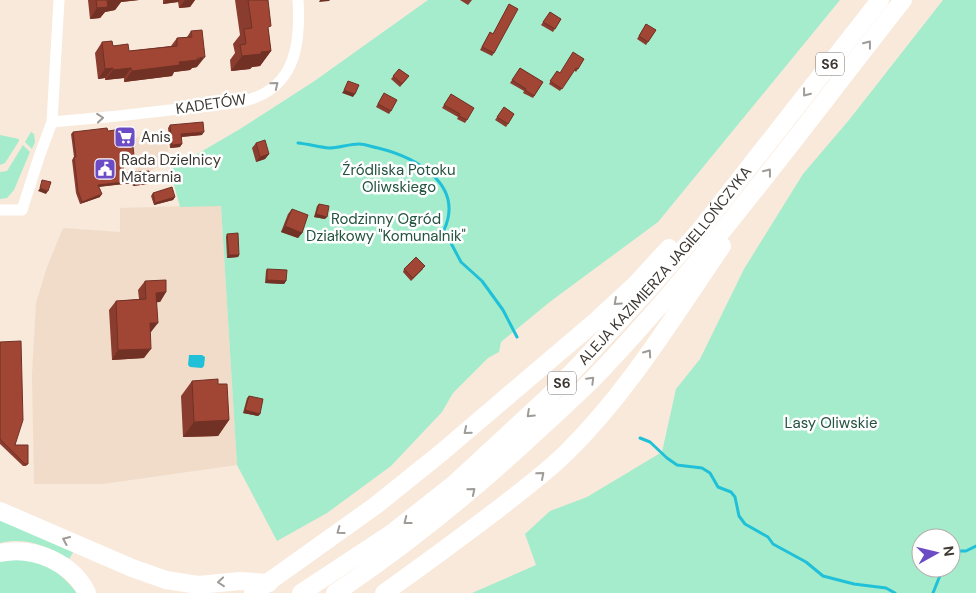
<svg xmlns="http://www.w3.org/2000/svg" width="976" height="593" viewBox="0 0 976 593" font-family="'DM Sans',sans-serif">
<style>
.built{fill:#f1dcc9}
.green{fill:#a5eccc;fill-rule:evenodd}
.water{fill:#20c1d8}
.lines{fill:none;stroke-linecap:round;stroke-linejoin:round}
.stream{stroke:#20c1d8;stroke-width:3}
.minor{stroke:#fff;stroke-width:11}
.highway{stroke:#fff;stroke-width:18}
.wall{fill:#8a3c2e}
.shaded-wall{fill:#713125}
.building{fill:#a14635;stroke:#713125}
.oneway{stroke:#9e9b98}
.labels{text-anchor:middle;stroke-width:5;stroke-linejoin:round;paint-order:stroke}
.shield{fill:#fff;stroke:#777370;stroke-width:1}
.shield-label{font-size:14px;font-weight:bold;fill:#3d3732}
.street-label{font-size:15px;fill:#3d3732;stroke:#fff}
.poi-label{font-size:15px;fill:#3d3732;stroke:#fff;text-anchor:start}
.park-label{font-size:15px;fill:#245341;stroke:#fff}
</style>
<rect width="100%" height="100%" fill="#f8e9db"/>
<path class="built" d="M166,134l4,26 -20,11 -14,1 -3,-34z
M221,205l16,260 -134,19h-69l-2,-109 4,-72 11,-36 16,-39 57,4v-24z"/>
<path class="green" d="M428,0h412l-182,222 -107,79 -50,41 -2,10 -11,6 -35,35 -11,19 -51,54 -64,47 -50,28 -40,-76 -16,-259 -41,1 -10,-37 70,-41 73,-47z
M943,0h33v593h-504l64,-28 -11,-31 25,-23 37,-14 75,-45 14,-63 24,-30 44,-90 59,-95 46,-54zM921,538h30v30h-30z
M31,132l3,2 1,8 -3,7 -7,-7z
M0,135l19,4v2l-14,22 -5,2z
M23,145l7,7 -16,38 -7,8 -7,1v-27l7,-1z
M0,518l74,33 -5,8c-21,-13 -44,-22 -69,-16z
M18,557c28,8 40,12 59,36h-77v-33z"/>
<path class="water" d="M189,355h13l3,2 -1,9 -2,2 -12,-1 -2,-2z"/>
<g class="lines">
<path class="stream" d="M298,143c10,1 21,4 31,5 10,0 20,-4 30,-4 6,0 13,3 19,4 37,9 87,36 66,82l17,32 21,19 21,29 14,27
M640,438l10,4 17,16 10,7 25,3 8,5 8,14 13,5 4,5 4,19 6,8 23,13 5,7 33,18 17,14 31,8 32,4 9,5
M951,554l2,-3h13l10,-5
M933,593l10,-25"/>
<path class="minor" d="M52,122l66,-6 122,-14c54,-11 61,-54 58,-102
M0,210h22l17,-53 13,-35 7,-122"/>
<g class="highway">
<path d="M0,511l132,57 34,12 32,5 42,-4 29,2"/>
<path d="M0,553c33,-7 72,9 87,40"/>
<path d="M253,593l122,-87 66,-53 156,-133 37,-34 35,-38"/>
<path id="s1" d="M301,593l91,-60 62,-49 93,-86 33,-34 66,-72 54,-62 180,-230"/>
<path d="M335,593c75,-50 144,-107 210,-169 16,-15 33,-30 48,-45 113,-118 209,-251 310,-379"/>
<path d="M384,593c38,-27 76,-55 113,-83 24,-19 49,-37 70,-58 61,-60 107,-136 155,-206"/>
</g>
</g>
<path class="wall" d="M88,0h51l-18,2 -6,8 -10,2 -5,6 -10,1z
M163,0h32l-5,7 -11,1 -1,-6 -15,2z
M235,0h33v30l3,21 -11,15 -8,1 -2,2 -19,2 -1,-11 5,-7 -2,-9 7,-9z
M460,0h12l-4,5z
M509,4l-15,49 -2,3 -12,-6 10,-18 3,2z
M550,12l11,7 -8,13 -12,-7z
M646,24l10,6 -10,15 -9,-6z
M191,31l6,36 -5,1 -2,2 -16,2 -2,4 -48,6v-4l-19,2v-2l-7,1 -3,-26 7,-11 27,9 42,-5 6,-8 10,-1z
M584,59l-8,13 -2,-2 -14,21 -11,-7 8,-13 3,2z
M520,68l23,14 -10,16 -10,-5 1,-2 -14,-8z
M399,69l10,7 -9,11 -9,-8z
M451,94l16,26 -2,3 -8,-4 1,-2 -16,-9z
M382,96l9,15 -2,3 -13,-7z
M504,107l10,7 -8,13 -11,-7z
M170,125l32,10 -20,2 -2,10 -10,1 -2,-20z
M108,131l26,24 -2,3 -10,1 2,14 26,8 -2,3 -15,2 -1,-3 -33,4 1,10 -20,7 -4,-11 -4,-33 2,-3 -3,-23 2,-2z
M256,143l13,11 -4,5 -9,3 -4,-14z
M153,193l22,4 -2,3 -19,5 -3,-9z
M319,204l6,15 -11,-2 3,-11z
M292,209l10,24 -4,5 -17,-6 7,-18z
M227,234l12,21 -1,2 -11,1 -1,-21z
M267,269l19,12 -2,3 -19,-1 1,-12z
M404,269h19l-12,12 -8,-9z
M145,281l21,11 -6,10h-3l-6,30h-1l-6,26 -32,2 -3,-50 7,-9 23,-2 -1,-9z
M0,342l15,103 13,19 -2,2h-3l-23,-22z
M192,381l26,3 11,36 -11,16 -35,1 -2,-41z
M249,396l11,18 -2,2 -15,-3 4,-15z"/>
<path class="shaded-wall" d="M116,0h23l-18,2 -6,8 -10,2 -5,6 -10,1 7,-11 10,-7z
M166,0h14l-2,2 -15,2z
M185,0h10l-5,7 -11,1z
M320,0h10l-1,1 -10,1z
M271,51l-11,15 -8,1 -2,2 -19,2 11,-15 19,-4z
M205,57l-8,10 -5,1 -2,2 -16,2 -2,4 -48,6 8,-11z
M113,68l-8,10 -7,1 7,-10z
M131,68l-7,10 -19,2 8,-10z
M344,90l11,4 -2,3 -11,-4z
M204,132l-2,3 -23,2 2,-3z
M182,144l-2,3 -10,1 2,-3z
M269,154l-4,5 -9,3 4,-5z
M134,155l-2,3 -12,1 2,-2z
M134,181l-2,2 -36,4 2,-2z
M150,181l-2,3 -15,2 2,-3z
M40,188l8,3 -2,3 -8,-3z
M102,194l-2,3 -20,7 2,-2z
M175,197l-2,3 -19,5 1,-2z
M316,214l11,3 -2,2 -11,-2z
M285,226l17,7 -4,5 -17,-6z
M229,255h10l-1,2 -11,1z
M267,280l19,1 -2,3 -19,-1z
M166,292l-6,10 -11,1 7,-10z
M150,323h8l-7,9 -8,1z
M151,349l-7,9 -32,2 6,-10z
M245,410l15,4 -2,2 -15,-3z
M229,420l-11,16 -35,1 11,-15z"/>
<path class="building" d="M96,0h23l-12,1 1,6 -11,1z
M248,0h20l3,26 -3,1 3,24 -10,1v2l-19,2 -2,-11 6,-1 -2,-15 8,-1z
M509,4l9,5 -24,44 -12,-6 8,-15 3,2z
M550,12l11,7 -6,10 -12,-7z
M646,24l10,6 -8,12 -9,-6z
M202,30l3,27 -8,1 1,2 -19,2 1,3 -48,6 -1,-3 -18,2v-2l-8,1 -3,-27 10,-1 1,5 15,-2 1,7 48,-5v-8l15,-1 -1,-6z
M573,52l11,7 -6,10 -2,-1 -14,21 -12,-8 7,-10 3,2z
M520,68l23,14 -9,14 -9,-6 1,-1 -14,-9z
M399,69l10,7 -7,8 -9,-8z
M348,81l11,4 -4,9 -11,-4z
M384,93l13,7 -6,11 -13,-7z
M451,94l23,14 -7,12 -8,-4 1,-2 -16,-9z
M504,107l10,7 -6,10 -11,-7z
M203,122l1,10 -23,2 1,10 -10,1 -2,-20z
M107,128l1,3 21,-3v2h2l3,25 -12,2 2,16 25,-2 1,10 -15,2 -1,-2 -36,4 4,9 -20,8 -4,-11 -4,-34h2l-3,-25z
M265,140l4,14 -9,3 -4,-14z
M42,180l9,2 -3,9 -8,-3z
M172,187l3,10 -20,6 -2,-10z
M319,204l10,2 -2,11 -11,-3z
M292,209l16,6 -6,18 -17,-7z
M238,233l1,22h-10l-2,-21z
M416,257l9,9 -12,12 -9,-9z
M267,269l20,1 -1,11 -19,-1z
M166,280v12l-10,1 2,30h-8l1,26 -33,1 -2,-49 30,-2 -1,-18z
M21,341l2,79 -8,25h13v19h-3l-25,-25v-97z
M218,379v5h9l2,36 -35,2 -2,-41z
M249,396l14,3 -3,15 -15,-4z"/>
<defs><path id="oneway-chevron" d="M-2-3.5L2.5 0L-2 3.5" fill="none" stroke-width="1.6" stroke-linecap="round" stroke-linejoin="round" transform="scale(1.25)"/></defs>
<g class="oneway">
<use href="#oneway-chevron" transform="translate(868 44) rotate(-52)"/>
<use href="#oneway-chevron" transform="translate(275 85) rotate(-39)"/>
<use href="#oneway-chevron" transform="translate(806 93) rotate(128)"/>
<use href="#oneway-chevron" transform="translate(100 118) rotate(-5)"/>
<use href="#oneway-chevron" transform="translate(768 172) rotate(-52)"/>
<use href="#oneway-chevron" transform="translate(617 302) rotate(138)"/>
<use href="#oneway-chevron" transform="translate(648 353) rotate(-55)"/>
<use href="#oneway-chevron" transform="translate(591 380) rotate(-45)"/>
<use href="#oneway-chevron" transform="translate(530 414) rotate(137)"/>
<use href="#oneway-chevron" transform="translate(467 431) rotate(140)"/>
<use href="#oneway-chevron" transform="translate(541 475) rotate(-41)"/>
<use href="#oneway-chevron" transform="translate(472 491) rotate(-40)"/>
<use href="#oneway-chevron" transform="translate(407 521) rotate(142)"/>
<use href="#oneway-chevron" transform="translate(340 531) rotate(144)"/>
<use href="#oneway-chevron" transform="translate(66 540) rotate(-156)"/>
<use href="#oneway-chevron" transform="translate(221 582) rotate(175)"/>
</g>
<defs>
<g id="supermarket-square" transform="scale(1.125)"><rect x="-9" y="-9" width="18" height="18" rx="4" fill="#6c4cc5" stroke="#fff"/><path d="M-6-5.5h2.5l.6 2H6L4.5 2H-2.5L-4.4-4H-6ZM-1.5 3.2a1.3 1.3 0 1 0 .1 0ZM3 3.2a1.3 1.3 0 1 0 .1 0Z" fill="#fff"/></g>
<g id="civic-square" transform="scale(1.125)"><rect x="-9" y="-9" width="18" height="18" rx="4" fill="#6c4cc5" stroke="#fff"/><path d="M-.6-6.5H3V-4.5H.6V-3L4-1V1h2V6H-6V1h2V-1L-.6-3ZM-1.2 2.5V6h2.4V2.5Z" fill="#fff"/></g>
</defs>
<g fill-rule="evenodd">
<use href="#supermarket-square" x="125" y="137"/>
<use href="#civic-square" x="105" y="169"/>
</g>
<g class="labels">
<g class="shield">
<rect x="816" y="52.5" width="28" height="23" rx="4"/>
<rect x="548" y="371.5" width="28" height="23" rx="4"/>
</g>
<g class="shield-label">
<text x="830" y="69">S6</text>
<text x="562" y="388">S6</text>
</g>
<g class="street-label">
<text transform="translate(211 104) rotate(-8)" y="5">KADETÓW</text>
<text dy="5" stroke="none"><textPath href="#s1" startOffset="492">ALEJA KAZIMIERZA JAGIELLOŃCZYKA</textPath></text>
</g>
<g class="poi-label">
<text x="141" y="142">Anis</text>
<text x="121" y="165">Rada Dzielnicy<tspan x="121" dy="17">Matarnia</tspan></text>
</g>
<g class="park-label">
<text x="399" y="175">Źródliska Potoku<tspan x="399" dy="17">Oliwskiego</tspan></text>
<text x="386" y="224">Rodzinny Ogród<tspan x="386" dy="17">Działkowy "Komunalnik"</tspan></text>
<text x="831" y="428">Lasy Oliwskie</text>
</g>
</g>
<g transform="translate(936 553) rotate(82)"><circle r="24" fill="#ffffff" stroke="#b1afad"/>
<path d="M0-4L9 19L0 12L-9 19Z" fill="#6c4cc5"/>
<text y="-8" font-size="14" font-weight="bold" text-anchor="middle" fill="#3d3732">N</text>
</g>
</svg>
